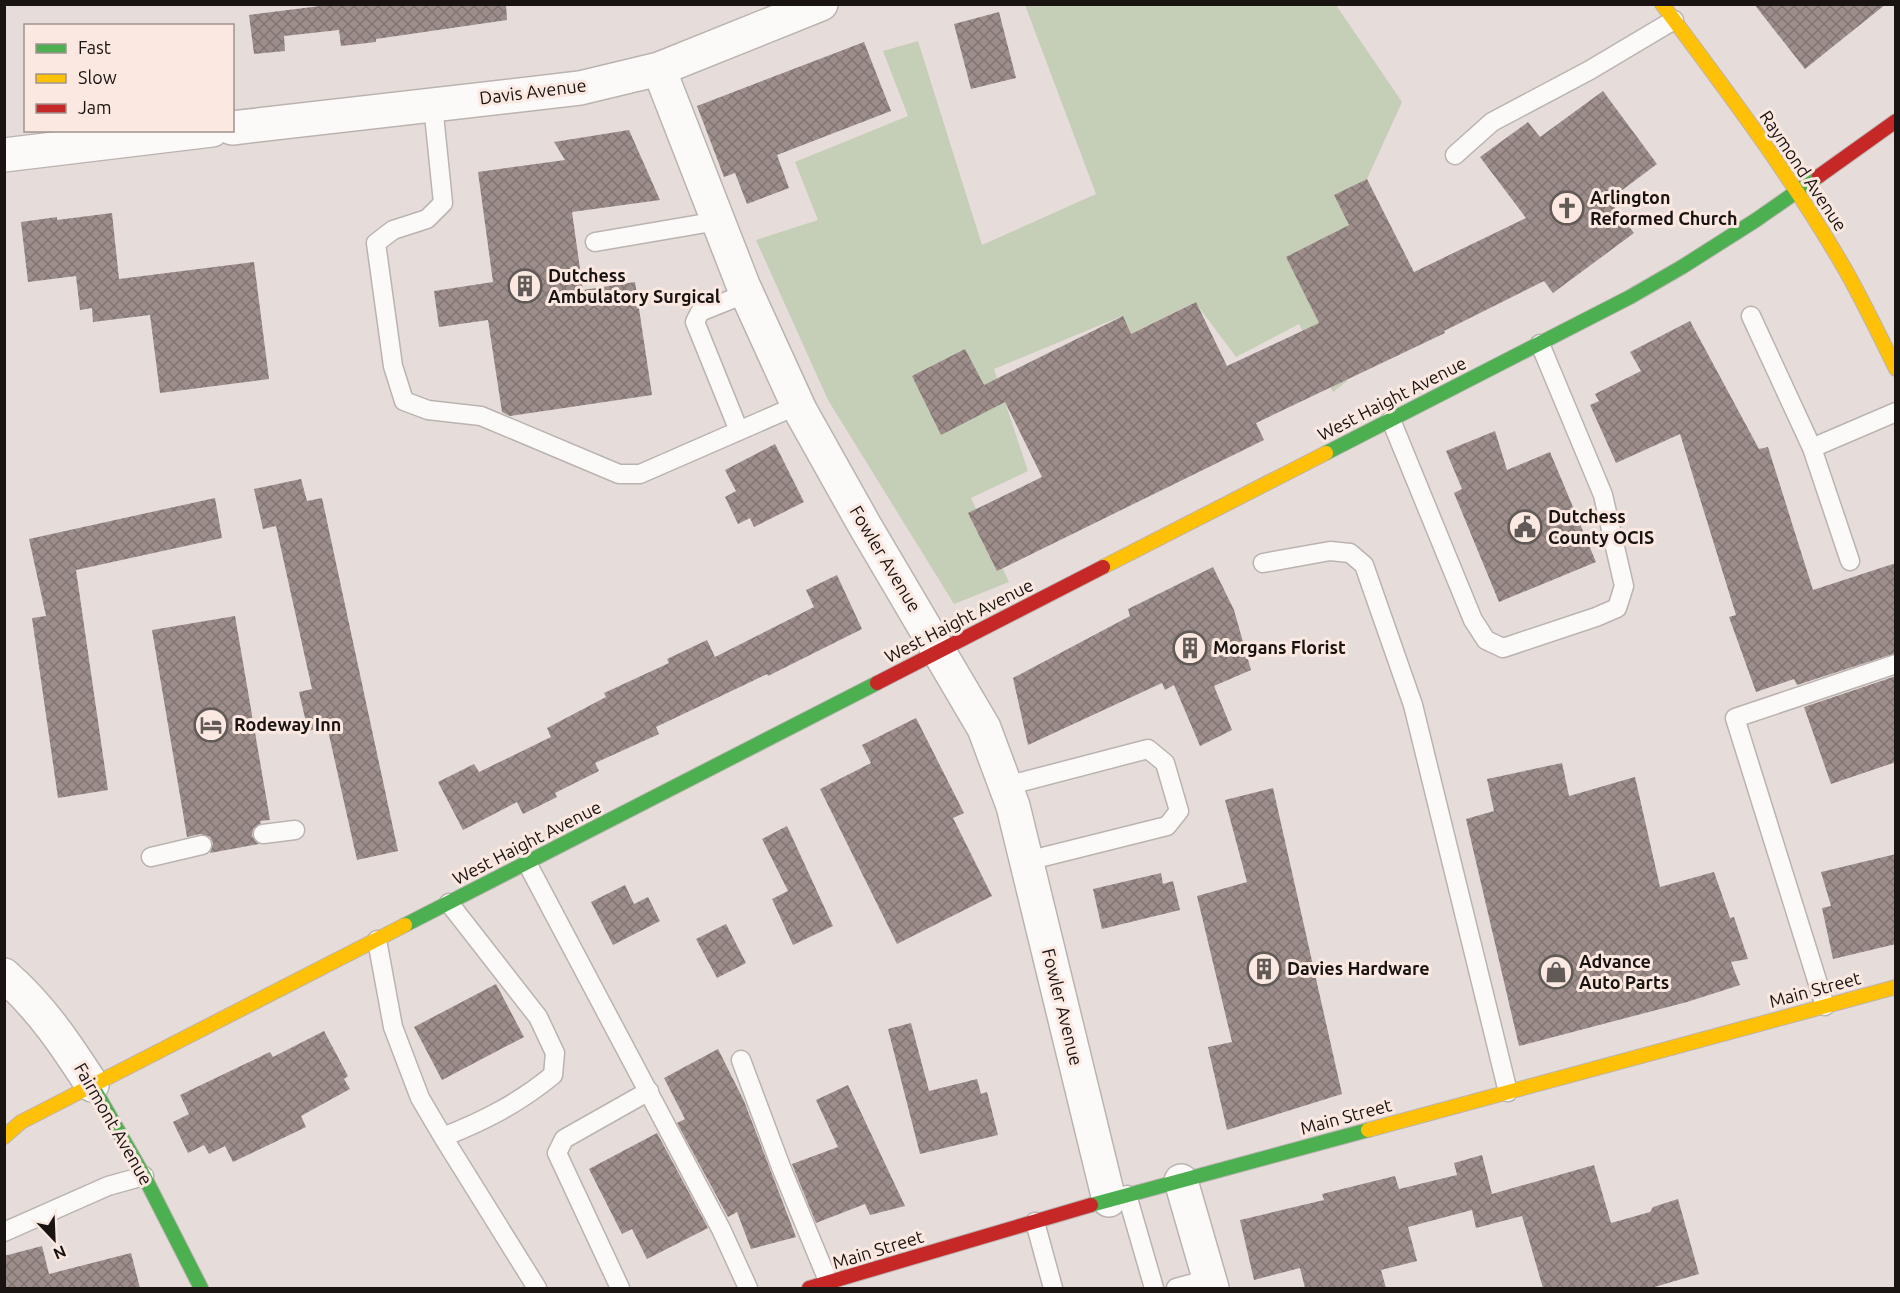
<svg xmlns="http://www.w3.org/2000/svg" width="1900" height="1293" viewBox="0 0 1900 1293" font-family="Ubuntu,sans-serif">
<style>
.park{fill:#c5ceb6}
.building{fill:url(#building-cross-hatch)}
.lines{fill:none;stroke-linecap:round;stroke-linejoin:round}
.lane-casing{stroke:#bab3b0;stroke-width:21}
.street-casing{stroke:#bab3b0;stroke-width:36}
.fast-casing{stroke:#bab3b0;stroke-width:16}
.slow-casing{stroke:#bab3b0;stroke-width:16}
.jam-casing{stroke:#bab3b0;stroke-width:16}
.lane{stroke:#fbfaf9;stroke-width:18}
.street{stroke:#fbfaf9;stroke-width:33}
.fast{stroke:#4caf50;stroke-width:14}
.slow{stroke:#ffc107;stroke-width:14}
.jam{stroke:#c62828;stroke-width:14}
.labels{text-anchor:middle;stroke-width:6;stroke-linejoin:round;paint-order:stroke}
.street-label{font-size:18px;fill:#191311;stroke:#fae8e1}
.poi-label{font-size:18px;font-weight:bold;fill:#191311;stroke:#fae8e1;text-anchor:start}
</style>
<defs>
<pattern id="building-cross-hatch" width="8" height="8" patternUnits="userSpaceOnUse" patternTransform="scale(1.5)"><rect width="8" height="8" fill="#9e8e8b"/><path d="M0 0l8 8M0 8l8-8" fill="none" stroke="#807370"/></pattern>
</defs>
<rect width="100%" height="100%" fill="#e6ddda"/>
<path class="park" d="M1025,5h311l66,97 -35,77 -33,16 15,30 -62,32 60,124 -14,11 -34,-68 -63,33 -41,-55 -64,32 -9,-18 -128,53 34,102 -57,27 38,84 -55,22 -126,-204 -72,-160 62,-20 -23,-58 113,-46 -25,-65 35,-10 64,204 114,-51z"/>
<path class="building" d="M336,4h170l1,16 -131,19v3l-35,4 -2,-16 -55,6 1,15 -31,3 -5,-39z
M1754,4h132l-81,65z
M999,12l17,66 -45,11 -17,-65z
M864,42l27,69 -114,44 12,33 -42,16 -12,-31 -11,4 -27,-71z
M1603,91l54,73 -48,36 25,33 -81,60 -9,-12 -100,50 1,2 -189,90 8,17 -267,131 -29,-58 74,-36 -37,-75 -64,33 -29,-59 53,-27 19,36 139,-69 8,18 65,-32 31,64 92,-43 -33,-66 63,-32 -15,-30 33,-16 47,93 112,-54 -46,-61 48,-35 12,15z
M629,130l31,70 -88,12 11,78 52,-8 17,113 -142,21 -8,-4 -14,-92 -49,7 -5,-36 59,-9 -15,-110 87,-12 -11,-18z
M112,213l7,66 135,-17 15,117 -109,14 -10,-78 -57,7 -1,-14 -12,2 -4,-34 -48,6 -7,-60 36,-5v3z
M1690,321l69,128 9,-2 45,143 83,-27v90l-99,32 -3,-6 -38,13 -27,-75 7,-2 -56,-181 -64,29 -26,-58 9,-4 -4,-7 46,-23 -11,-19z
M1495,431l12,39 43,-18 46,110 -97,40 -45,-109 8,-4 -16,-38z
M775,444l29,58 -50,25 -4,-9 -12,6 -13,-27 11,-6 -11,-21z
M301,479l6,22 15,-3 76,353 -41,9 -30,-134 -19,5 -9,-39 13,-3 -36,-163 -13,3 -9,-40z
M215,498l7,40 -146,32 32,220 -50,8 -26,-180 14,-2 -17,-77z
M1213,567l21,43 17,60 -37,16 18,44 -32,16 -26,-61 -9,5 -3,-7 -134,62 -15,-67 117,-62 -2,-7z
M837,575l25,54 -94,47 -1,-2 -111,53 3,7 -64,29 4,8 -44,22 2,4 -34,17 -6,-12 -54,28 -25,-48 36,-18 5,8 72,-35 -4,-9 59,-31 -2,-4 65,-30 -2,-4 40,-19 8,17 99,-50 -8,-17z
M235,616l35,204 -10,1 1,2 -8,6 -1,7 7,8 -49,9 3,-10 -3,-6 -10,-3 -13,3 -35,-207z
M1896,676v86l-65,22 -27,-77z
M916,718l48,95 -11,5 39,78 -95,48 -77,-155 51,-26 -9,-18z
M1562,763l7,33 66,-19 25,110 54,-15 16,46 4,-1 14,42 -17,3 9,23 -53,17 -168,44 -53,-227 28,-8 -7,-32z
M1273,788l69,306 -115,36 -19,-83 24,-5 -35,-146 50,-14 -22,-82z
M787,826l46,100 -40,19 -21,-46 16,-8 -26,-52z
M1896,854v90l-63,15 -11,-51 9,-2 -10,-34z
M1161,873l2,11 10,-3 7,29 -78,19 -9,-40z
M625,885l9,19 14,-7 12,24 -47,24 -22,-43z
M726,924l20,39 -29,15 -21,-39z
M496,984l28,53 -82,43 -28,-53z
M911,1023l18,68 48,-12 4,15 6,-2 11,43 -78,19 -32,-125z
M324,1031l24,45 -4,3 6,10 -49,27 5,11 -73,35 -8,-16 -16,8 -5,-9 -16,8 -15,-31 16,-8 -9,-19 90,-43 3,5z
M718,1049l26,52 52,136 -45,12 -14,-37 -9,5 -51,-94 8,-4 -21,-41z
M848,1085l57,121 -35,9 -5,-11 -49,19 -24,-59 46,-17 -22,-47z
M657,1133l51,95 -61,31 -15,-30 -10,5 -33,-65z
M1482,1155l10,39 102,-29 17,58 39,-11 3,-5 25,-8 21,75 -48,14h-108l-21,-72 -46,12 -4,-18 -64,17 9,34 -36,9 5,18h-81l-5,-20 -46,12 -14,-60 84,-20 -2,-6 73,-18 4,13 58,-14 -3,-12z
M42,1246l7,28 82,-21 9,35h-136v-32z"/>
<g class="lines">
<g class="lane-casing">
<path id="lane" d="M433,105l10,98 -16,16 -34,11 -17,13 17,123 11,35 24,9 53,6 138,58h21l158,-69
M1455,155l37,-33 98,-52 84,-50
M595,242l123,-21
M1751,316l61,132
M1391,420l82,200 13,20 17,8 93,-31 21,-9 7,-22 -21,-91 -63,-151
M739,431l-44,-109 5,-10 47,-19
M1850,561l-38,-113 84,-36
M1263,563l67,-12 20,2 14,12 49,140 95,387
M1006,786l142,-37 17,14 14,48 -12,15 -140,35
M263,834l32,-4
M151,857l51,-12
M527,863l194,366 27,59
M377,940l16,87 27,71 23,39c41,-16 76,-34 110,-62l2,-22 -17,-36 -89,-114
M1825,1006l-90,-288 161,-54
M741,1060l40,107 48,116
M443,1137l94,151
M1127,1195l27,93
M1035,1222l18,66
M4,1232l104,-46 36,-10
M620,1288l-63,-135 7,-14 85,-48
M1176,1288l33,-9"/>
</g>
<g class="street-casing">
<path id="street" d="M659,69l84,216 57,125 65,116 119,202 29,78 96,394
M232,128l348,-40 79,-19 162,-65
M4,155l208,-25
M4,975c37,32 62,70 88,110
M1181,1181l31,107"/>
</g>
<g class="fast-casing">
<path id="fast" d="M1326,453l304,-156 52,-30 74,-47 63,-44
M405,925l472,-242
M92,1085l52,91 57,112
M1091,1205l277,-75"/>
</g>
<g class="slow-casing">
<path id="slow" d="M1662,4c65,87 130,173 184,267 18,32 34,65 50,98
M1103,567l223,-114
M1368,1130l528,-143
M4,1137l17,-15 384,-197"/>
</g>
<g class="jam-casing">
<path id="jam" d="M1819,176l77,-55
M877,683l226,-116
M809,1288l282,-83"/>
</g>
<use href="#lane" class="lane"/>
<use href="#street" class="street"/>
<use href="#fast" class="fast"/>
<use href="#slow" class="slow"/>
<use href="#jam" class="jam"/>
</g>
<defs>
<g id="church-ring" transform="scale(1.725)"><circle r="9.5" fill="#fae8e1" stroke="#615a57" stroke-width="1.5"/><path d="M-1.2-6h2.4v3.5h3.3v2.4h-3.3V6h-2.4V-.1h-3.3v-2.4h3.3Z" fill="#615a57"/></g>
<g id="building-ring" transform="scale(1.725)"><circle r="9.5" fill="#fae8e1" stroke="#615a57" stroke-width="1.5"/><path d="M-4-6H4V6H1V3H-1V6H-4ZM-2.5-4.3h1.7v1.8h-1.7ZM.8-4.3h1.7v1.8H.8ZM-2.5-1h1.7V.8h-1.7ZM.8-1h1.7V.8H.8Z" fill="#615a57"/></g>
<g id="civic-ring" transform="scale(1.725)"><circle r="9.5" fill="#fae8e1" stroke="#615a57" stroke-width="1.5"/><path d="M-.6-6.5H3V-4.5H.6V-3L4-1V1h2V6H-6V1h2V-1L-.6-3ZM-1.2 2.5V6h2.4V2.5Z" fill="#615a57"/></g>
<g id="hotel-ring" transform="scale(1.725)"><circle r="9.5" fill="#fae8e1" stroke="#615a57" stroke-width="1.5"/><path d="M-6-4.5h1.5V1H6V5H4.5V3h-9V5H-6ZM-4 0a1.8 1.8 0 1 1 3.6 0ZM.5 0V-2.5h3Q6-2.5 6 0Z" fill="#615a57"/></g>
<g id="shop-ring" transform="scale(1.725)"><circle r="9.5" fill="#fae8e1" stroke="#615a57" stroke-width="1.5"/><path d="M-5-2.5h2.3a2.7 3.5 0 0 1 5.4 0H5L5.5 6h-11ZM-1.5-2.5h3a1.5 2.3 0 0 0-3 0Z" fill="#615a57"/></g>
</defs>
<g fill-rule="evenodd">
<use href="#church-ring" x="1567" y="208"/>
<use href="#building-ring" x="525" y="286"/>
<use href="#civic-ring" x="1525" y="527"/>
<use href="#building-ring" x="1190" y="648"/>
<use href="#hotel-ring" x="211" y="725"/>
<use href="#building-ring" x="1264" y="969"/>
<use href="#shop-ring" x="1556" y="972"/>
</g>
<g class="labels">
<g class="street-label">
<text transform="translate(533 92) rotate(-7)" y="6">Davis Avenue</text>
<text transform="translate(1803 171) rotate(56)" y="6">Raymond Avenue</text>
<text transform="translate(1392 399) rotate(-27)" y="6">West Haight Avenue</text>
<text transform="translate(885 559) rotate(59)" y="6">Fowler Avenue</text>
<text transform="translate(959 621) rotate(-27)" y="6">West Haight Avenue</text>
<text transform="translate(527 843) rotate(-27)" y="6">West Haight Avenue</text>
<text transform="translate(1815 990) rotate(-15)" y="6">Main Street</text>
<text transform="translate(1062 1007) rotate(76)" y="6">Fowler Avenue</text>
<text transform="translate(1346 1117) rotate(-15)" y="6">Main Street</text>
<text transform="translate(113 1124) rotate(60)" y="6">Fairmont Avenue</text>
<text transform="translate(878 1250) rotate(-17)" y="6">Main Street</text>
</g>
<g class="poi-label">
<text x="1590" y="204">Arlington<tspan x="1590" dy="21">Reformed Church</tspan></text>
<text x="548" y="282">Dutchess<tspan x="548" dy="21">Ambulatory Surgical</tspan></text>
<text x="1548" y="523">Dutchess<tspan x="1548" dy="21">County OCIS</tspan></text>
<text x="1213" y="654">Morgans Florist</text>
<text x="234" y="731">Rodeway Inn</text>
<text x="1579" y="968">Advance<tspan x="1579" dy="21">Auto Parts</tspan></text>
<text x="1287" y="975">Davies Hardware</text>
</g>
</g>
<rect width="1900" height="1293" fill="none" stroke="#191311" stroke-width="12"/>
<rect x="24" y="24" width="210" height="108" fill="#fae8e1" stroke="#a0938e" stroke-width="1.5"/>
<rect x="36" y="44" width="30" height="9" fill="#4caf50" stroke="#a0938e" stroke-width="1.5"/>
<text x="78" y="54" font-size="18" fill="#191311">Fast</text>
<rect x="36" y="74" width="30" height="9" fill="#ffc107" stroke="#a0938e" stroke-width="1.5"/>
<text x="78" y="84" font-size="18" fill="#191311">Slow</text>
<rect x="36" y="104" width="30" height="9" fill="#c62828" stroke="#a0938e" stroke-width="1.5"/>
<text x="78" y="114" font-size="18" fill="#191311">Jam</text>
<g transform="translate(54 1239) rotate(157)" stroke="#fae8e1" stroke-width="4.5" paint-order="stroke">
<path d="M0-4.5L10 22L0 15L-10 22Z" fill="#191311"/>
<text y="-9" font-size="16" font-weight="bold" text-anchor="middle" fill="#191311">N</text>
</g>
</svg>
